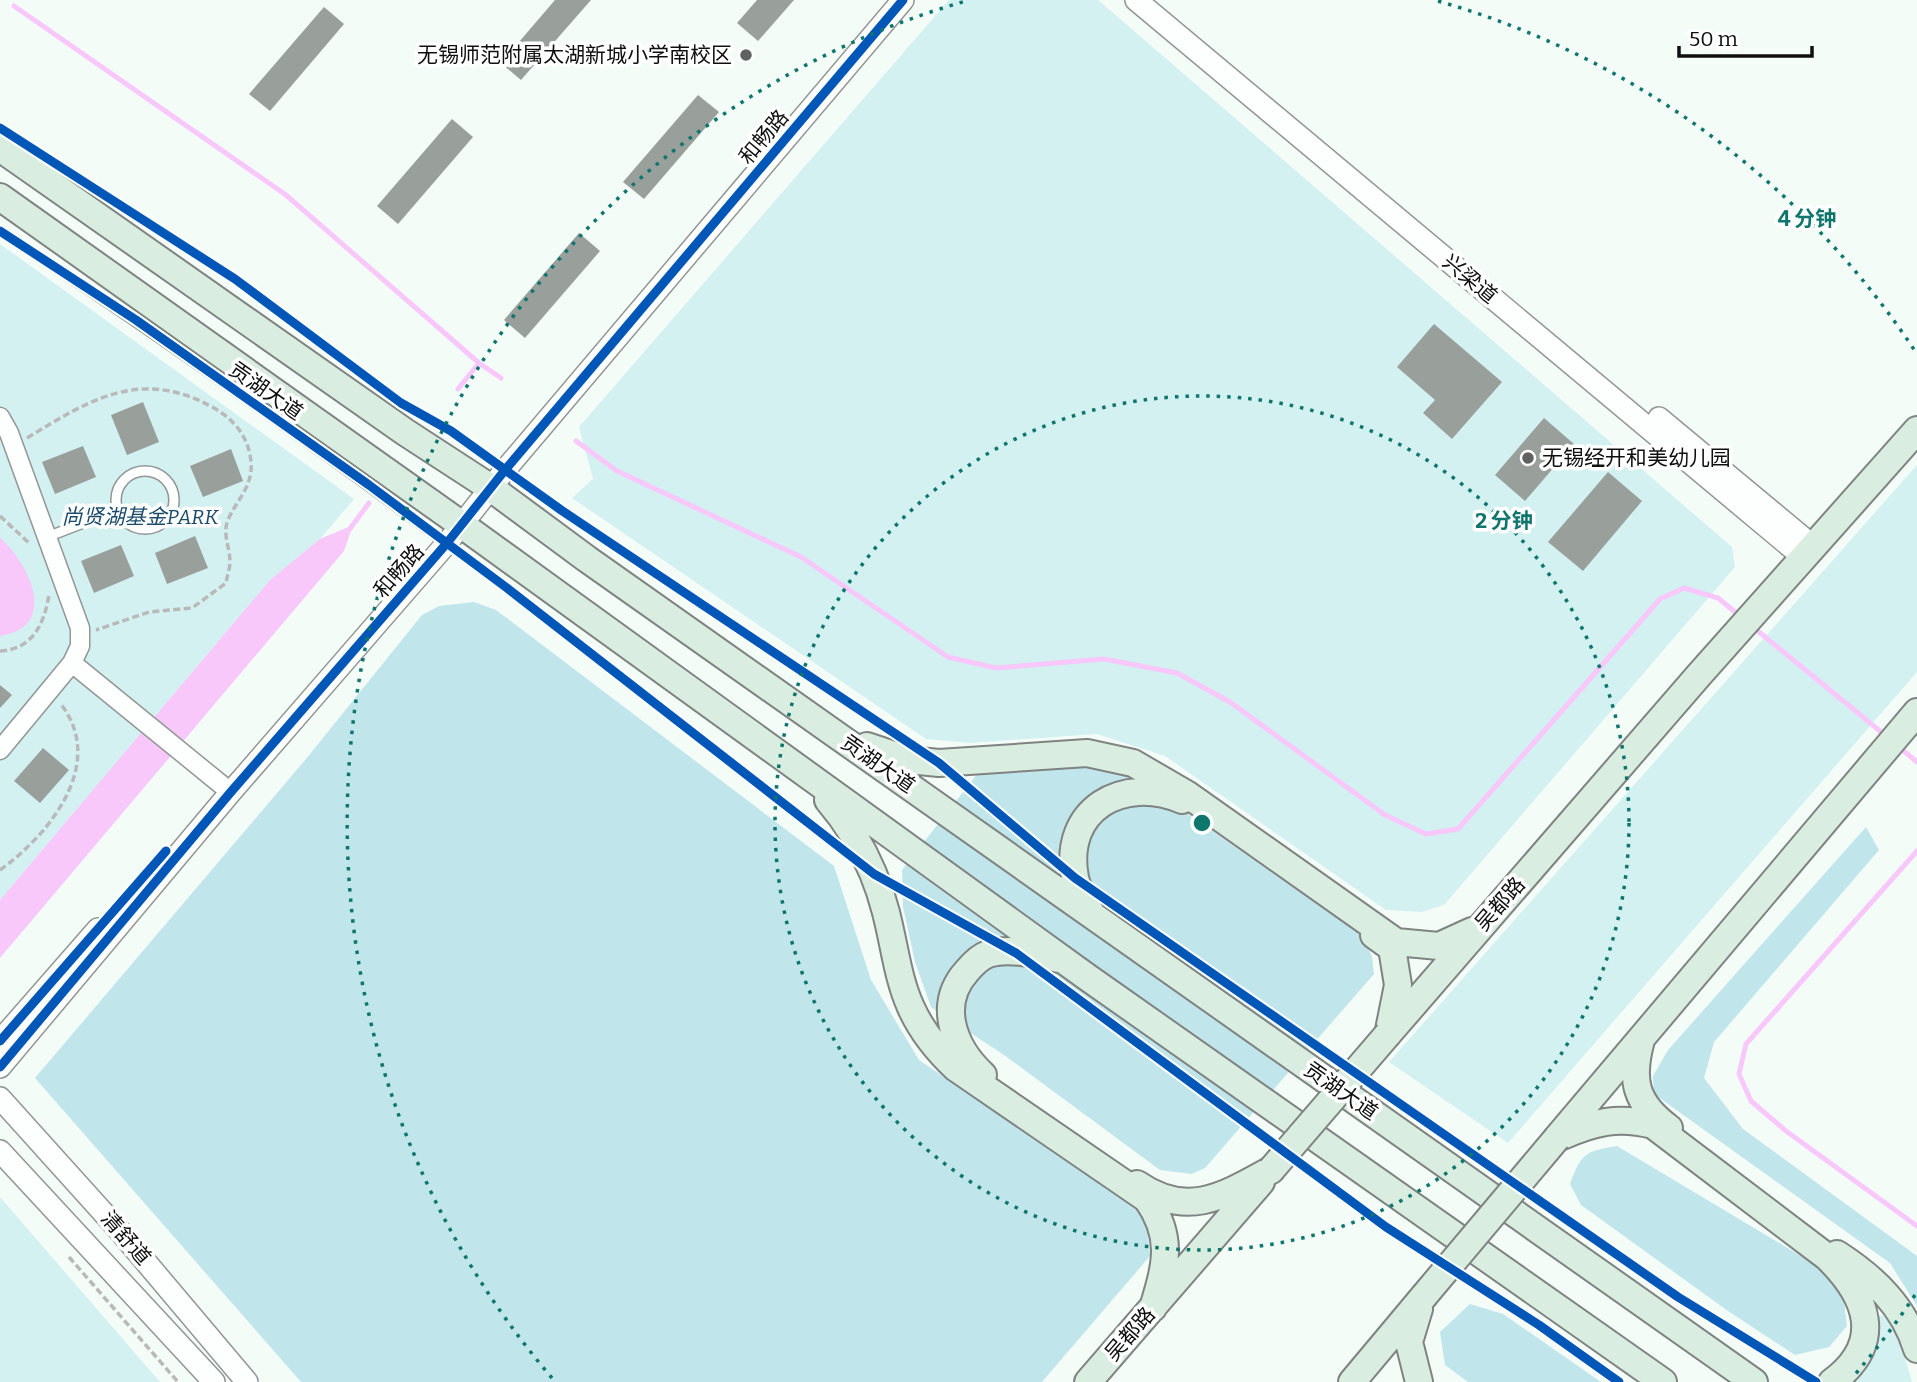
<svg xmlns="http://www.w3.org/2000/svg" width="1917" height="1382" viewBox="0 0 1917 1382" font-family="Bitter,'Noto Sans SC',serif">
<style>
.green{fill:#d3f1f1}
.forest{fill:#c0e5ea}
.water{fill:#f7c8f9}
.lines{fill:none;stroke-linecap:round;stroke-linejoin:round}
.stream{stroke:#f7c8f9;stroke-width:5}
.building{fill:#99a09b}
.service-casing{stroke:#929694;stroke-width:12}
.minor-casing{stroke:#929694;stroke-width:21}
.tertiary-casing{stroke:#929694;stroke-width:24}
.primary-casing{stroke:#7f8381;stroke-width:30}
.path{stroke:#b8b9b8;stroke-width:3.5;stroke-dasharray:7 3.5;stroke-linecap:butt}
.service{stroke:#fdfffe;stroke-width:9}
.minor{stroke:#fdfffe;stroke-width:18}
.tertiary{stroke:#fdfffe;stroke-width:21}
.primary{stroke:#d9eee1;stroke-width:26}
.primary-bridge-casing{stroke:#7f8381;stroke-width:30;stroke-linecap:butt}
.primary-bridge{stroke:#d9eee1;stroke-width:26}
.cycleway-casing{stroke:#fff;stroke-width:13}
.cycleway{stroke:#0057b8;stroke-width:9}
.ring{fill:none;stroke:#0f766e;stroke-width:3.5;stroke-dasharray:3.5 7}
.poi-dot{fill:#5f6261;stroke:#fff;stroke-width:2.5}
.labels{text-anchor:middle;stroke-width:7;stroke-linejoin:round;paint-order:stroke}
.poi-label{font-size:21px;fill:#0f0f0f;stroke:#fff;text-anchor:end}
.street-label{font-size:21px;fill:#0f0f0f;stroke:#fff}
.park-label{font-size:21px;font-style:italic;fill:#1b4b6b;stroke:#fff}
.centre{fill:#0f766e;stroke:#fff;stroke-width:3.5}
.ring-label{font-size:21px;text-anchor:middle;font-weight:bold;fill:#0f766e;stroke:#fff;stroke-width:7;stroke-linejoin:round;paint-order:stroke}
</style>
<rect width="100%" height="100%" fill="#f4fcf8"/>
<path class="green" d="M949,0h149l634,547 3,20 -291,338 -22,7 -36,-2 -221,-154 -68,-22 -127,9 -44,-4 -354,-241 21,-19 -14,-52z
M0,244l354,255 -34,40 -50,41 -270,320z
M1917,465v207l-409,471 -119,-81z
M0,1197l160,185h-160z
M1884,1315l11,9 17,58h-65l27,-65z"/>
<path class="forest" d="M474,602l22,8 338,256 37,114 48,80 227,154 4,42 -108,126h-741l-266,-304 271,-319 116,-144 17,-9z
M1081,764l49,10 233,162 9,21 2,17 -169,194 -14,6 -31,-4 -156,-115 -73,-48 -16,-45 -12,-55 -1,-37 76,-97z
M1866,827l13,23 -165,192 -10,36 39,51 174,127v50l-27,-43 -236,-169 -1,-18 15,-26z
M1617,1146l204,122 22,26 4,32 -18,21 -34,8 -67,-44 -147,-106 -11,-21c11,-31 16,-33 47,-38z
M1470,1304l33,10 98,68h-133l-23,-17 -5,-33z"/>
<path class="water" d="M353,525l-9,26 -344,407v-58l270,-320 50,-41z
M0,538c29,25 60,89 0,98z"/>
<g class="lines">
<path class="stream" d="M14,6l272,189 193,168 22,15
M458,389l21,-26
M576,441l41,30 184,86 147,100 48,11 108,-9 73,14 53,29 155,113 41,19 32,-5 202,-230 24,-11 34,10 22,18
M349,530l20,-27
M1753,627l133,109
M1899,747l18,15
M1917,851l-171,193 -7,30 12,27 35,30 131,95"/>
</g>
<path class="building" d="M555,0h36l-70,80 -20,-17z
M757,0h37l-36,41 -21,-18z
M324,7l20,17 -74,87 -21,-17z
M698,95l21,17 -75,87 -21,-17z
M452,119l21,18 -75,87 -21,-18z
M579,233l21,18 -75,87 -21,-18z
M1434,324l68,58 -50,57 -29,-26 12,-13 -38,-33z
M143,402l16,40 -32,13 -16,-40z
M1544,418l30,26 -49,57 -30,-26z
M83,446l13,31 -41,17 -13,-32z
M231,449l12,32 -40,16 -13,-31z
M1608,472l34,29 -59,70 -35,-29z
M195,536l13,32 -41,16 -12,-31z
M121,545l13,31 -40,17 -13,-32z
M0,685l12,10 -12,13z
M43,748l26,22 -29,33 -26,-22z"/>
<g class="lines">
<g class="service-casing">
<path id="service" d="M0,231c173,113 341,233 507,357
M116 500a29 29 0 1 1 58 0a29 29 0 1 1-58 0Z
M47,537l70,-27"/>
</g>
<g class="minor-casing">
<path id="minor" d="M0,417l9,16 71,195v18l-8,17 -72,87
M72,663l151,123"/>
</g>
<g class="tertiary-casing">
<path id="tertiary" d="M1136,0l668,558
M1659,418l154,128
M0,1041l98,-112
M0,1067l230,-274 217,-250 58,-73 398,-470
M0,1098l118,131 129,153
M0,1151l214,231"/>
</g>
<g class="primary-casing">
<path id="primary" d="M0,148l405,284 86,56 96,71 1167,823
M0,197l462,328 625,452 576,405
M867,746l42,14 30,3 148,-10 46,10 55,32 208,147 43,4 33,-15
M828,800c18,21 34,47 45,73 32,78 12,129 83,195l191,131c27,38 19,66 6,109
M1091,913c-6,-11 -13,-22 -16,-35 -13,-69 48,-103 107,-78
M1374,935l18,13 6,37 -9,45
M1388,1034l311,-359 218,-245
M1641,1040c-11,40 -6,63 28,88
M983,1075c-30,-28 -46,-71 -16,-104 5,-6 13,-14 21,-17 20,-7 50,0 70,5
M1562,1136c32,-14 56,-20 91,-11l174,132c41,40 58,86 5,125
M1557,1138l360,-426
M1137,1184c50,35 87,12 134,-14
M1837,1254c37,24 67,52 80,95
M1419,1309l-10,33 10,40
M1088,1382l173,-200
M1352,1382l72,-86"/>
</g>
<path class="path" d="M27,438c64,-39 114,-71 187,-30 21,12 35,30 37,54 2,25 -14,37 -23,58 -6,13 2,28 2,42 0,6 -3,14 -4,21l-34,25 -43,4 -53,18
M0,516l29,27
M0,651c33,-2 44,-27 49,-56
M0,870c49,-35 108,-107 60,-167
M69,1257l109,125"/>
<use href="#service" class="service"/>
<use href="#minor" class="minor"/>
<use href="#tertiary" class="tertiary"/>
<use href="#primary" class="primary"/>
<g class="primary-bridge-casing">
<path id="primary-bridge" d="M1271,1170l117,-136
M1424,1296l133,-158"/>
</g>
<use href="#primary-bridge" class="primary-bridge"/>
<g class="cycleway-casing">
<path id="cycleway" d="M0,128l235,151 166,124 50,28 110,79 378,253 136,115 603,419 138,85
M0,231l136,89 233,165 138,103 367,286 142,79 370,274 153,98 80,57
M0,1041l166,-190
M0,1067l230,-274 217,-250 58,-73 398,-470"/>
</g>
<use href="#cycleway" class="cycleway"/>
</g>
<g class="ring">
<circle cx="1202" cy="823" r="427"/>
<path d="M1915 1295A855 855 0 0 1 1852 1378M552 1378A855 855 0 0 1 966 1M1438 1A855 855 0 0 1 1915 351"/>
</g>
<g class="poi-dot">
<circle cx="746" cy="55" r="7"/>
<circle cx="1528" cy="458" r="7"/>
</g>
<g class="labels">
<g class="poi-label">
<text x="732" y="62">无锡师范附属太湖新城小学南校区</text>
<text x="1542" y="465" text-anchor="start">无锡经开和美幼儿园</text>
</g>
<g class="street-label">
<text transform="translate(764 137) rotate(-50)" y="7">和畅路</text>
<text transform="translate(1470 279) rotate(40)" y="7">兴梁道</text>
<text transform="translate(266 391) rotate(35)" y="7">贡湖大道</text>
<text transform="translate(399 571) rotate(-49)" y="7">和畅路</text>
<text transform="translate(878 764) rotate(35)" y="7">贡湖大道</text>
<text transform="translate(1500 904) rotate(-49)" y="7">吴都路</text>
<text transform="translate(1341 1091) rotate(35)" y="7">贡湖大道</text>
<text transform="translate(126 1238) rotate(49)" y="7">清舒道</text>
<text transform="translate(1130 1334) rotate(-49)" y="7">吴都路</text>
</g>
<g class="park-label">
<text x="140" y="524">尚贤湖基金PARK</text>
</g>
</g>
<circle cx="1202" cy="823" r="10" class="centre"/>
<g class="ring-label">
<text x="1807" y="226">4 分钟</text>
<text x="1504" y="528">2 分钟</text>
</g>
<path d="M1679 46v10h133v-10" fill="none" stroke="#0f0f0f" stroke-width="3.5"/>
<text x="1689" y="46" font-size="21" fill="#0f0f0f" stroke="#ffffff" stroke-width="5" paint-order="stroke">50 m</text>
</svg>
